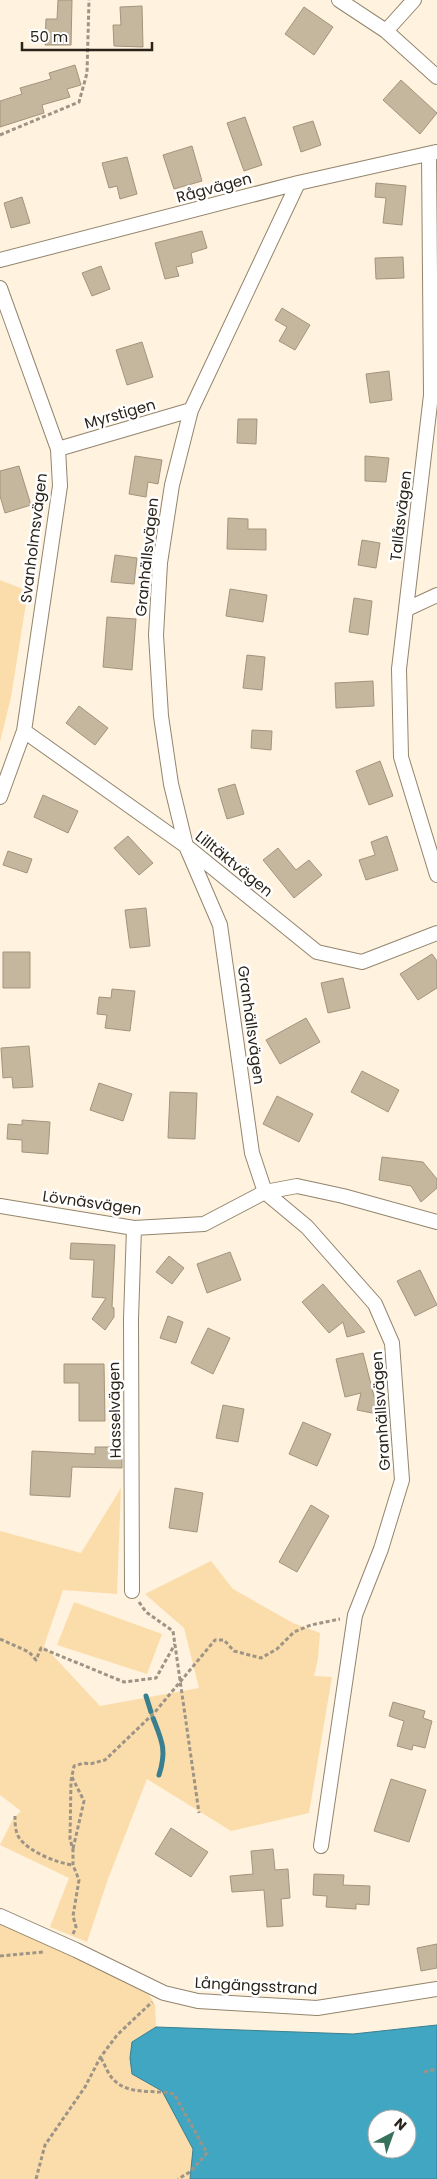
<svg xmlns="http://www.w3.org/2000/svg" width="437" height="2179" viewBox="0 0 437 2179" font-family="Poppins,sans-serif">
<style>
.green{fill:#fbddac}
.water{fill:#40a6c2;stroke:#397f8f;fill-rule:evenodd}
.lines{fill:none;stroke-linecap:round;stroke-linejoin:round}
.stream{stroke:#397f8f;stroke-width:5}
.building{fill:#c5b69e;stroke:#a3947d}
.street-casing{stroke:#93856d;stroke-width:16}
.path{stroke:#9e9485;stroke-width:3;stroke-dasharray:4 2.5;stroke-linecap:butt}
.street{stroke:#fff;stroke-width:14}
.labels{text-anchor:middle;stroke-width:5;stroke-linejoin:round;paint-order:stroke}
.street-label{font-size:15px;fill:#292319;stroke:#fff}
</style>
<rect width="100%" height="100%" fill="#fff2de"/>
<path class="green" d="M0,580l28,11 -17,106 -11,45z
M121,1488l-4,106 -54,-4 -19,56 56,60 99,-18 -15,-60 -39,-34 66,-33 22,28 60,34 27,10 -2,26 -4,17 18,1 -23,136 -78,18 -84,-52 -39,100 -21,63 -37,-15 19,-49 -69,-33 13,-26 8,-8 -21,-16v-264l81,22z
M74,1602l88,32 -15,40 -90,-29z
M0,1921l146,68 9,16 1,22 -24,15v32l30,17 31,58 -3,30h-190z"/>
<path class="water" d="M437,2025v154h-247l3,-30 -31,-58 -30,-17 -2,-16 2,-16 24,-15 197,7zM377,2119h30v30h-30z"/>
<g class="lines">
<path class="stream" d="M146,1696l5,16
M153,1718c9,23 14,32 6,57"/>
</g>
<path class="building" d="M58,0h14l-1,45h-26l1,-26h11z
M142,6l1,41 -29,-1 -1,-21h8l-1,-18z
M304,7l29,20 -19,28 -29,-21z
M75,65l6,20 -14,4 3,8 -28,8 2,8 -44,14v-26l22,-7 -2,-6 31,-9 -2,-6z
M401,80l36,33 -17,21 -37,-34z
M245,117l17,48 -18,6 -17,-48z
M313,121l8,24 -20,7 -8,-25z
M192,146l10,35 -28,8 -11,-34z
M127,157l10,37 -17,5 -3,-13 -8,2 -7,-25z
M376,183l30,3 -4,39 -19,-2 3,-25 -11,-1z
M22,197l8,26 -19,5 -7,-25z
M202,231l5,17 -16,5 2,10 -17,4 3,9 -14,3 -10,-36z
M403,257l1,21 -28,1 -1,-21z
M101,266l9,23 -18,7 -10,-23z
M282,308l28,17 -15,25 -16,-9 8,-14 -12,-7z
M142,342l11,35 -26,8 -11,-35z
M389,371l3,29 -22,3 -4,-29z
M238,419h19l-1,25 -19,-1z
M135,456l27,4 -4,24 -10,-2 -2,15 -17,-3z
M365,456l24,2 -3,24 -21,-1z
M19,466l12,39 -26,8 -5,-17v-25z
M228,518l20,1v10h18v21l-39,-1z
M362,540l18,3 -4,25 -18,-3z
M115,555l22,3 -3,26 -23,-2z
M230,589l37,6 -4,27 -37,-6z
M354,598l18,3 -4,34 -19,-3z
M107,617l29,2 -4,51 -29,-3z
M247,655l18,2 -3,33 -19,-2z
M373,681l1,25 -38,2 -1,-25z
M79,706l29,22 -13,17 -29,-22z
M252,730l20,1 -1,19 -20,-2z
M380,761l13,35 -24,9 -13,-34z
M235,784l9,30 -17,5 -9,-30z
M43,795l35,16 -10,22 -34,-16z
M128,836l25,27 -14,12 -25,-27z
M387,836l11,34 -32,10 -7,-20 16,-5 -4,-13z
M278,848l18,22 13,-10 13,15 -28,23 -31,-38z
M8,851l24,8 -5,14 -24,-8z
M146,908l4,38 -20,2 -5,-38z
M3,952h27v36h-27z
M432,954l5,7v27l-19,12 -18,-26z
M343,978l7,30 -22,5 -7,-30z
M112,989l23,2 -5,40 -25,-3 2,-13 -10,-1 2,-17 12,1z
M306,1018l14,24 -40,22 -14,-24z
M29,1046l4,41 -20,1 -1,-11 -9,1 -2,-30z
M362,1071l37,19 -11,22 -37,-20z
M99,1083l33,11 -9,27 -33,-11z
M170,1092l27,1 -2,46 -27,-1z
M277,1096l36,18 -14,28 -36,-18z
M22,1120l28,2 -2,32 -26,-2v-12l-15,-1 1,-15 14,1z
M382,1157l41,5 14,17v9l-16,14 -10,-16 -32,-6z
M71,1243l44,2 -3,62 2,1v9l-9,13 -13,-11 14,-21 -14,-1 2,-37 -24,-1z
M230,1252l11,28 -34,13 -10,-29z
M169,1256l15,12 -12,16 -16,-12z
M420,1270l17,35 -22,11 -18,-35z
M323,1284l13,15 29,33 -18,5 -4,-15 -14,11 -27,-31z
M168,1316l15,6 -7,21 -16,-5z
M208,1328l22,10 -17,36 -22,-11z
M363,1353l12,47 5,1 -3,13 -20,-4 4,-17 -16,4 -9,-38z
M64,1364h40l1,57h-26v-38h-15z
M223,1405l21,4 -6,33 -22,-4z
M303,1422l28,12 -14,32 -28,-12z
M95,1447h20v8l7,1v12l-50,-1 -2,30 -40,-2 2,-44 63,3z
M175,1488l28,5 -6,39 -28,-4z
M311,1505l18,11 -32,56 -18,-10z
M393,1702l32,9 -2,7 9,3 -7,27 -12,-3 -1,5 -15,-4 7,-25 -15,-5z
M391,1779l35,11 -17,52 -35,-11z
M171,1828l37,24 -17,25 -36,-23z
M273,1849l2,21 13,-1 2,29 -9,1 2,27 -16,1 -3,-37 -32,2 -2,-16 23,-2 -2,-23z
M314,1874l30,1 -1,10 27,1 -1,19 -13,-1v5l-30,-2 1,-11 -14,-1z
M437,1944v24l-16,3 -4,-23z"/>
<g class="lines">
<g class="street-casing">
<path id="street" d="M339,0l47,31 51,46
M386,31l28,-31
M429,154l2,241 -32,274 2,88 36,118
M298,183l-107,227 -19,75 -12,78 -4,72 5,81 10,68 15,62 34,79 32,228 13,39 42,35 68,77 17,39 10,137 -21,69 -26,66 -34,231
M0,260l298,-77 138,-31
M0,288l58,161 2,37 -36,245 -24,66
M58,449l133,-39
M407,609l30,-14
M24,731l162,115 131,106 45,10 75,-29
M0,1206l134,22 70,-4 61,-32 32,-6 46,10 94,26
M132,1591l-1,-272 3,-91
M0,1916l76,34 88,43 34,8 119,7 120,-19"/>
</g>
<path class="path" d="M0,135l79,-33 8,-29 2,-73
M139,1602l7,10 27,19 26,182
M0,1639l29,13 7,8 5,-12 83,34 32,-4 19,-34
M72,1777l12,24 -11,48
M15,1816c0,7 0,17 5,23 10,13 37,24 53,26
M73,1934l3,-7 -3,-11 6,-36 -6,-15v-15l-3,-11 1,-58 3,-15 10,-3 6,1 15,-4 50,-48 60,-72h9l10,11 27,7 16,-9 17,-17 17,-7 29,-6
M0,1956l43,-4
M101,2058c4,7 7,16 12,21 15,17 41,10 61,15l33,59 -17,19 -12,7
M424,2072l13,-3
M36,2179l9,-34 40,-58 15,-29 17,-23 35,-33"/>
<use href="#street" class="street"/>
</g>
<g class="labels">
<g class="street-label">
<text transform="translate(214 188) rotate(-15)" y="5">Rågvägen</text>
<text transform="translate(120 414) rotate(-16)" y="5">Myrstigen</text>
<text transform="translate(401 516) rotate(-83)" y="5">Tallåsvägen</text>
<text transform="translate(34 538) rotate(-83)" y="5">Svanholmsvägen</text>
<text transform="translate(147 557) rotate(-84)" y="5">Granhällsvägen</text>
<text transform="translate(234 864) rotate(39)" y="5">Lilltäktvägen</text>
<text transform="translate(251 1025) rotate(82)" y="5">Granhällsvägen</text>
<text transform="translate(92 1203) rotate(8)" y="5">Lövnäsvägen</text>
<text transform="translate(115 1410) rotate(-91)" y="5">Hasselvägen</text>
<text transform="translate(381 1411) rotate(-94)" y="5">Granhällsvägen</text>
<text transform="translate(256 1986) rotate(3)" y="5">Långängsstrand</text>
</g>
</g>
<g transform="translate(392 2134) rotate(41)"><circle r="24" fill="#ffffff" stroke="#a9a7a3"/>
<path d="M0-4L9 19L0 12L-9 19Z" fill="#36725c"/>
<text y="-8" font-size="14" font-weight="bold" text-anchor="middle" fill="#292319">N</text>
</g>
<path d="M22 42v8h130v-8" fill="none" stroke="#292319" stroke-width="2.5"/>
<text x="30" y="42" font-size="15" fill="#292319" stroke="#ffffff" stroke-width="4" paint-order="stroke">50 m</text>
</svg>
